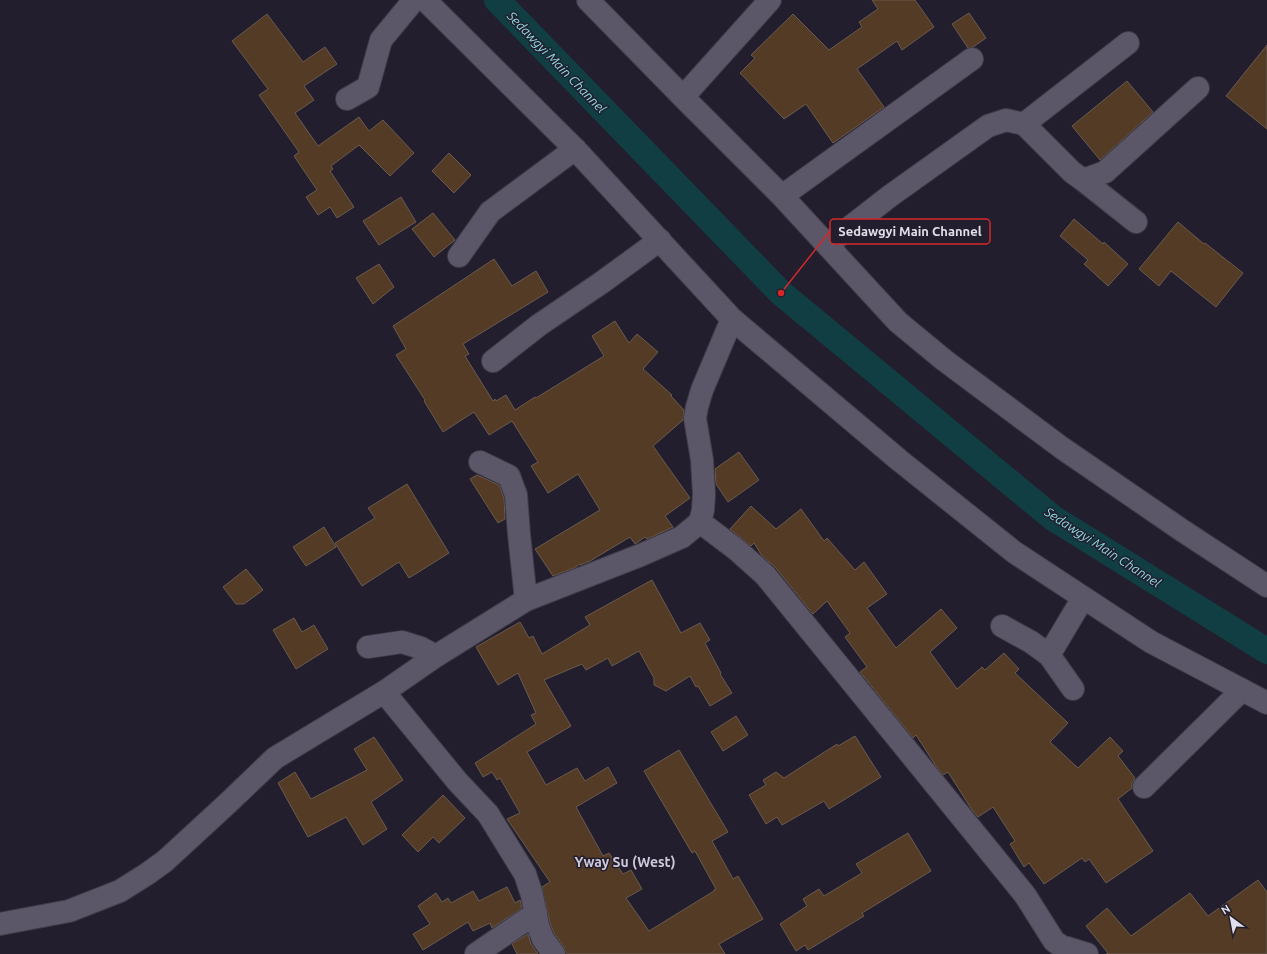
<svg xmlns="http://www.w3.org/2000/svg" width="1267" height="954" viewBox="0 0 1267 954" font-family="Ubuntu,sans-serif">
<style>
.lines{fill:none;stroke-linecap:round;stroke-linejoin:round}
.canal{stroke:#113e43;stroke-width:26}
.building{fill:#543b26;stroke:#6a5b4e}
.minor-casing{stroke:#3f3c48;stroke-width:24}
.tertiary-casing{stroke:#3f3c48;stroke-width:24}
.minor{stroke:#5c5768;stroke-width:22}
.tertiary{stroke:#5c5768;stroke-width:22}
.labels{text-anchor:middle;stroke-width:3;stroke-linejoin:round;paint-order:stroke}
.water-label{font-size:13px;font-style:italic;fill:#8cdbe4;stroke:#231e2d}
.quarter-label{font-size:14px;font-weight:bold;fill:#cec9dd;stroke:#231e2d}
.leader{fill:none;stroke:#d62828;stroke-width:1.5}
.callout-dot{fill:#d62828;stroke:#231e2d;stroke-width:1.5}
.callout{fill:#231e2d;stroke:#d62828;stroke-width:1.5}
.callout-label{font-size:13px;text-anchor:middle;font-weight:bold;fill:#e1dfe9}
</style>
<rect width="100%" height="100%" fill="#231e2d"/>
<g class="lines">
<path class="canal" d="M497,0l284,293 272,225 214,133"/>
</g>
<path class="building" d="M872,0h43l19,27 -32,23 -5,-9 -40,28 27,38 -51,36 -27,-39 -22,15 -44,-46 15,-15 -4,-3 42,-41 36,36 33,-23 -3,-5 19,-13z
M969,13l17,25 -13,9 -5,1 -16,-24z
M267,14l36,48 22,-15 12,17 -33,22 10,14 -19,13 23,33 41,-29 10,14 14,-11 31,33 -24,23 -31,-31 -28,21 2,3 -3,2 24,36 -17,11 -7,-11 -12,8 -12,-18 11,-7 -23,-34 5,-4 -40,-57 9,-6 -36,-48z
M1267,45v84l-41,-33z
M1127,81l26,31 -53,48 -28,-34z
M449,153l22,22 -17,18 -22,-22z
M401,197l15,25 -37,23 -16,-24z
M433,213l22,27 -21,17 -22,-28z
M1074,219l29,25 1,-2 24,22 -20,22 -24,-22 4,-4 -28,-24z
M1178,222l26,22 1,-1 38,30 -27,34 -45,-36 -12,15 -20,-17z
M494,259l18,27 24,-15 12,21 -85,52 6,10 -4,2 28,45 2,-2 1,2 10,-6 9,15 20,-13 1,1 68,-42 -12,-20 23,-15 14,22 8,-9 21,18 -15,17 29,26 -1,1 13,14 -1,10 -30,26 37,52 -25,18 8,11 -26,12 -2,-2 -10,7 -5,-7 -40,24 -10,4v-1l-6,4 -21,8 -18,-27 65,-39 -22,-36 -30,19 -17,-27 7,-4 -26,-41 -23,14 -15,-23 -31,20 -19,-31 1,-1 -29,-45 10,-6 -13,-23z
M379,264l15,23 -21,17 -17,-26z
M739,452l20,28 -31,22 -12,-18 -1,-15z
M477,475l22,10 5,13 1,21 -7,4 -28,-44z
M407,484l42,69 -40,25 -10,-16 -37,24 -27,-43 40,-25 -7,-10z
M751,506l25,23 25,-20 23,32 3,-3 28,32 9,-8 23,32 -20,14 29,40 45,-39 16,19 -27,24 27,37 25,-22 3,3 19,-17 15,16 -4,4 53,50 -18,19 28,26 32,-31 13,14 -5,5 17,22 -3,5v5l-14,11 35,52 -47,32 -17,-24 -4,3 -3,-4 -38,26 -15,-21 -5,4 -14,-23 5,-3 -22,-34 -15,10 -6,-7 -24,-38 -5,3 -7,-9 -20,-31 -3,3 -53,-66 7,-5 -22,-30 5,-4 -23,-32 -14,13 -38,-47 -13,-11 -8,-13 -3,3 -21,-17z
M324,527l12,20 -30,19 -13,-19z
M246,569l17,21 -19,14h-8l-13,-17z
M652,580l29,53 19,-10 10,17 -5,3 16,30 -1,1 12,19 -22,13 -12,-20 -2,1 -6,-11 -24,15 -12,-6v-7l-15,-27 -27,15 -4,-8 -22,12 -4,-6 -38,16 27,46 -44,26 19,33 31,-17 8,13 23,-14 9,16 -41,24 27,49 6,-3 14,21 8,-4 11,19 -16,9 23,33 65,-40v-1l2,-1 -21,-38 -3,2 -48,-82 35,-21 49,82 -16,9 21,38 5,-3 25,43 -44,25 6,10h-159l-2,-7 -10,-14 -4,-10 -8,-36 8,-5 -43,-63 13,-6 -20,-35 -3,2 -5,-8 -9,5 -8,-14 61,-39 -5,-9 5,-2 -18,-40 -20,12 -22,-38 44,-25 9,16 4,-2 9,18 48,-29 -5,-8z
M294,618l8,14 12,-7 14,24 -32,20 -23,-39z
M736,716l12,19 -25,16 -12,-19z
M855,736l26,41 -52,32 -5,-8 -42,24 -5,-8 -11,7 -17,-29 17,-10 -3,-5 13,-8 8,6 53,-34 1,2z
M374,737l29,43 -32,22 16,27 -24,16 -17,-28 -38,20 -30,-54 17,-11 16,27 56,-29 -13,-21z
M443,795l22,23 -26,25 -6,-6 -15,15 -16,-17z
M908,833l23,38 -69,42 2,3 -56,34 -3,-5 -9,6 -16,-27 27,-18 -4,-7 16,-10 5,7 38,-23 -6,-9z
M1258,880l9,12v62h-161l2,-1 -22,-27 21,-18 24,28 59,-43 18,23z
M507,887l8,16 5,-3 2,8 -30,20 -2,-5 -17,8 -5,-9 -45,28 -10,-16 17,-10 -12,-18 18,-13 6,9 6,-4 3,5 22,-12 6,10z
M528,934l3,10 7,10h-21l-5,-10z"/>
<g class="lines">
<g class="minor-casing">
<path id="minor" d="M588,0l95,97 99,99 116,126 46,38 118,88 121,83 84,55
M683,97l87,-97
M347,99l21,-12 13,-47 33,-40
M1024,124l104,-81
M1083,180l53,42
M782,196l190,-137
M827,245l63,-49 98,-70 18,-6 18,4 48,48 11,8 22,-8 93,-84
M459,256l31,-44 85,-63
M493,361l46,-36 62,-42 59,-43
M480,462l29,14 7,19 3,39 7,66
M700,522l37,28 28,25 260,320 29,46 7,5 26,8
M1002,626l29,16 18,13 34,-57
M368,647l34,-5 19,6 15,8
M1049,655l24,34
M384,692l73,89 31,33 37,60 7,21 6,31 5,13 11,15
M1144,787l98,-97
M0,924l69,-13 51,-20 27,-17 18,-13 63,-58 47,-45 109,-66 52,-36 90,-56 115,-45 41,-18 18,-15 3,-12 1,-16 -2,-34 -7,-42 2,-11 5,-17 30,-71
M476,954l60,-41"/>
</g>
<g class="tertiary-casing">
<path id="tertiary" d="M425,0l150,149 157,170 167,141 115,92 137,90 116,61"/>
</g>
<use href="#minor" class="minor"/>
<use href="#tertiary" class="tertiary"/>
</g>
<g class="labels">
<g class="water-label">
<text transform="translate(557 62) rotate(46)" y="5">Sedawgyi Main Channel</text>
<text transform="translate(1103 547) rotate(33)" y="5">Sedawgyi Main Channel</text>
</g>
<g class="quarter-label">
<text x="625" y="867">Yway Su (West)</text>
</g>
</g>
<path class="leader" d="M781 293L830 231"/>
<circle class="callout-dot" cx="781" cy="293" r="4"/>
<rect class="callout" x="830" y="219" width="160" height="25" rx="4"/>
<g class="callout-label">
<text x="910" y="236">Sedawgyi Main Channel</text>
</g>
<g transform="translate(1231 918) rotate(328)" stroke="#231e2d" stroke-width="3" paint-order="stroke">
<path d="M0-3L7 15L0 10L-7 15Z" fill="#e1dfe9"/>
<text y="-6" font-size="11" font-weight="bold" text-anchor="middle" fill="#e1dfe9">N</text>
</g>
</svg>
